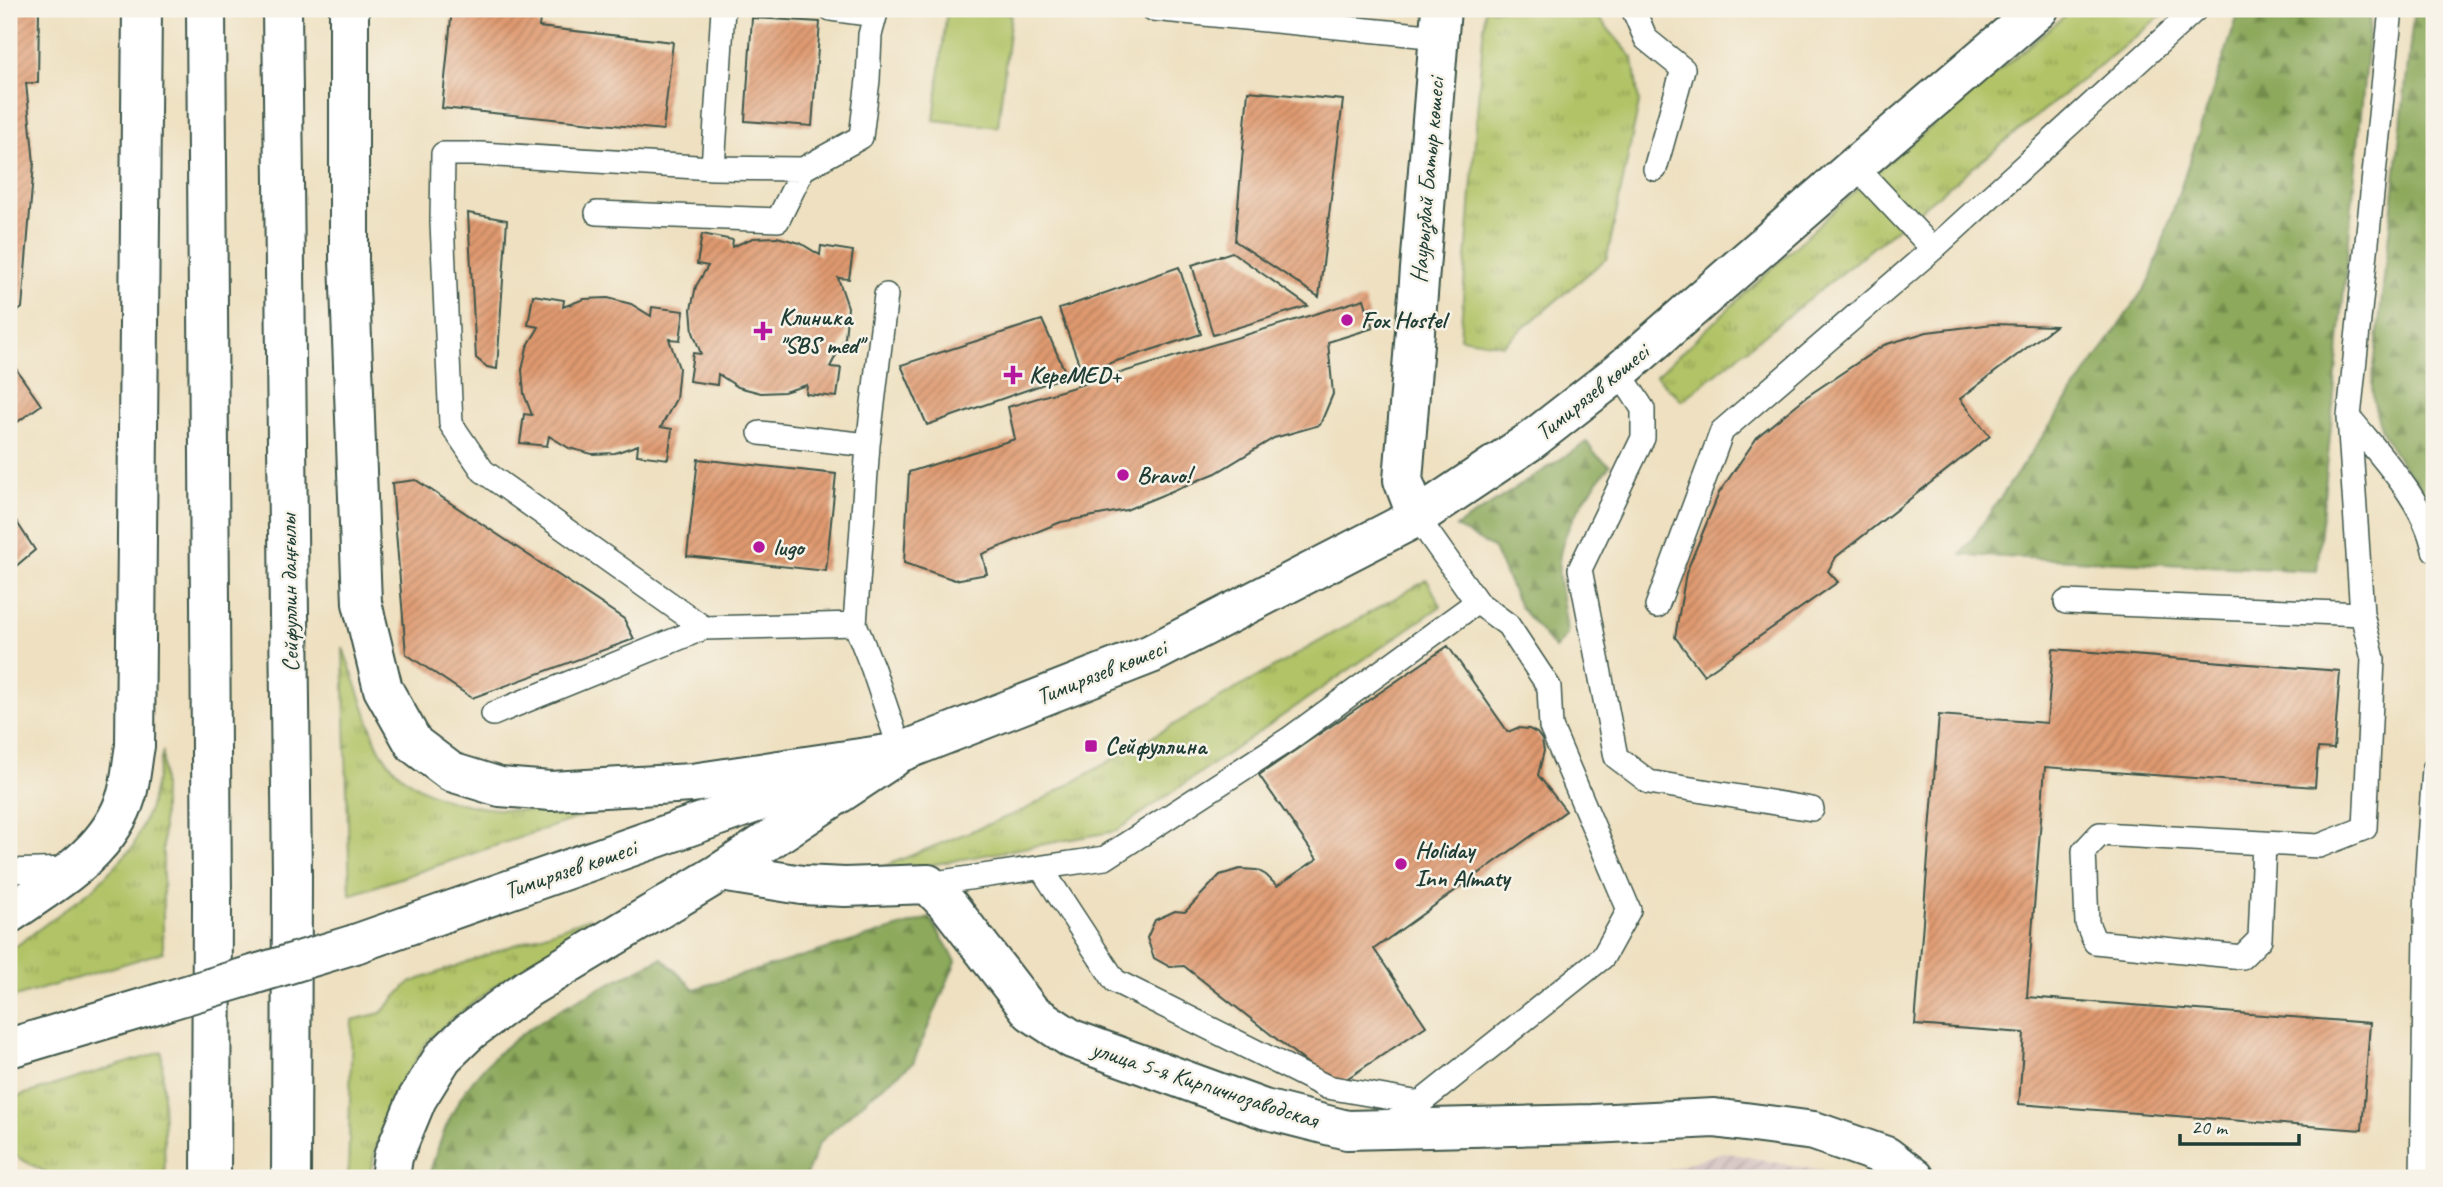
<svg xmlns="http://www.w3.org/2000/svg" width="2443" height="1187" viewBox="0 0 2443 1187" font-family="Caveat,sans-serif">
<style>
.industrial{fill:url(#industrial-furrows)}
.grass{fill:url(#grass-tufts);stroke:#68804d;stroke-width:2}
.forest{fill:url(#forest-firs);stroke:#567348;stroke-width:2}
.garden{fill:#b1c366;stroke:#68804d;stroke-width:2}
.building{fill:url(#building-hatch)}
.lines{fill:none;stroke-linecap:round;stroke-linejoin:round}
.service-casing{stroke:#3e5549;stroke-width:26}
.minor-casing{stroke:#3e5549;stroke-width:42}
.tertiary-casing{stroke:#3e5549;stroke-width:42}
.secondary-casing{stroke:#3e5549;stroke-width:42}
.service{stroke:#fff;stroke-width:23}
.minor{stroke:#fff;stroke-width:38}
.tertiary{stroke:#fff;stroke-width:38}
.secondary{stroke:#fff;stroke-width:38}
.tertiary-bridge-casing{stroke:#3e5549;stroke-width:42;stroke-linecap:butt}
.tertiary-bridge{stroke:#fff;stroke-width:38}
.poi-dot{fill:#b5179e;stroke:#f7f3e8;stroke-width:2.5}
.labels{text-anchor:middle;stroke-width:5;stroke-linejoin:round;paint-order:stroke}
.street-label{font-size:24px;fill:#1f3d34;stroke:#f7f3e8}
.poi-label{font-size:24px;font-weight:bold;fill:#1f3d34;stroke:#f7f3e8;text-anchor:start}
</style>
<defs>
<pattern id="industrial-furrows" width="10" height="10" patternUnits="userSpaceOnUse" patternTransform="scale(1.75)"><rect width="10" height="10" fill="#d2bfc0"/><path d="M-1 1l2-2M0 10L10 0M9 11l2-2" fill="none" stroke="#aa9c9d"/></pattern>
<pattern id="grass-tufts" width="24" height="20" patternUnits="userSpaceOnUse" patternTransform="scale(1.75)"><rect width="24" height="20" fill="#b1c366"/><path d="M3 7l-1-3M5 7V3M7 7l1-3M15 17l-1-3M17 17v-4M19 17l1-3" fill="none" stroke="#8fa055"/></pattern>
<pattern id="forest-firs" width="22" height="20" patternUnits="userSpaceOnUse" patternTransform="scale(1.75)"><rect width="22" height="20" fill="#8ca95b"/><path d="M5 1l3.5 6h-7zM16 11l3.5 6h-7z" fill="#728b4c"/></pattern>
<pattern id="building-hatch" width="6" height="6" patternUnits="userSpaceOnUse" patternTransform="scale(1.75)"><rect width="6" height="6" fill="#df996f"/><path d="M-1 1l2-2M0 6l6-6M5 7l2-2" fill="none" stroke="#b47e5c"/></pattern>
</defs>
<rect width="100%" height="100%" fill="#f7f3e8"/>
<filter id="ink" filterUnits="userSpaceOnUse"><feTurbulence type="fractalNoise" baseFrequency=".0143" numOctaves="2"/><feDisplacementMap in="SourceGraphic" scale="14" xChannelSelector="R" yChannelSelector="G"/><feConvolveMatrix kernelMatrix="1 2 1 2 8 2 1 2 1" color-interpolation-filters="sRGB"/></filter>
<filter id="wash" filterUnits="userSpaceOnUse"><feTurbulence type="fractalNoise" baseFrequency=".00686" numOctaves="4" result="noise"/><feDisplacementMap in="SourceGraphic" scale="28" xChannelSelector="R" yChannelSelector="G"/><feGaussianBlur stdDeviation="1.57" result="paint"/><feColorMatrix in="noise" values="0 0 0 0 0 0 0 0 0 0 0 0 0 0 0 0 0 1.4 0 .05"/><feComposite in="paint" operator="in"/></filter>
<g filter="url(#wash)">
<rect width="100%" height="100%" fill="#eee0c0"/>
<path class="industrial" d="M1723,1152l114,22 6,4h-189l1,-4z"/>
<path class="grass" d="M1485,9h65l49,9 34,40 6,45 -32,155 -104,87 -43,-7z
M2073,9h97l-488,392 -26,-25 211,-196z
M1427,580l14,26 -325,225 -263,48 173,-70z
M343,648c9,24 17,47 25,70 4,12 7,25 14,35 43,68 151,58 222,56l-254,86z
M163,751v201l-154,47v-50l10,-5 76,-57 38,-40 17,-40z
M589,918l2,18 -88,44 -55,42 -22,21 -21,37 -28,64 -8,34h-21l4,-158 29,-7 28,-30z
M162,1052l3,126h-108l-48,-25v-54z"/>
<path class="forest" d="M1550,9h50l-1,9z
M2240,9h131l-54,562 -356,-16 189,-275z
M2414,9h20v496c-30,-39 -60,-68 -62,-119z
M1587,442l9,13 14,10c-23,29 -55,71 -51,111 2,20 7,39 8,59l-12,14 -35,-42 -26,-58 -38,-22z
M930,918l26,43 -43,102 -44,34 -50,46 -14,35h-377c11,-34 22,-69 45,-98 47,-59 122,-89 189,-122l32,31z"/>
<path class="garden" d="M947,9h23l41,5 -13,113 -64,-7z"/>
<g id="blocks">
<path class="building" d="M9,9h30l-1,74h-12l8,80 -12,145 -13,10z
M452,9h89l-2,18 134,15 -10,88 -221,-22z
M752,18l68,4 -8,104 -67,-5z
M1248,91l95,9 -24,197 -84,-56z
M468,213l39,7 -10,149 -10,-2 -11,-9z
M702,234l31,6 -1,7 21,-9 24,-1 23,6 20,12 1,-9 32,5 -4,28 -11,-1 10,29 -3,31 -15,29 11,1 -4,29 -31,-3 1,-9 -23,7 -23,1 -23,-6 -20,-13 -1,11 -28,-4 4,-28 8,1 -8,-22 -2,-23 5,-23 12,-20 -11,-2z
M1232,252l76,54 -95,29 -21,-70z
M1179,267l22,67 -119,38 -23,-63z
M533,295l31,5 -1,7 21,-8 24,-1 23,6 20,12 1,-9 32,4 -4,29 -11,-1 10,29 -3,31 -15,28 11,2 -4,30 -31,-4 1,-10 -23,8 -23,1 -23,-6 -20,-12 -2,10 -27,-3 4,-29 8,1 -8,-21 -2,-24 5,-23 12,-20 -11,-2z
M1364,299l9,29 -45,14 5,52 -13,31 -46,13 -58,35 -90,37 -65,12 -79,32 5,20 -32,6 -51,-17 5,-91 106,-33 -7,-32z
M1042,320l25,56 -140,49 -26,-60z
M1993,324l62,2 -95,73 30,37 -154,121 -8,14 10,11 -134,93 -29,-38 11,-64 33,-80 39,-57 48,-39 78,-52 43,-13z
M9,359l32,46 -32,23z
M698,459l138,15 -10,97 -139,-15z
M416,480l208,139 10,20 -162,59 -66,-44 -14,-171z
M9,510l26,40 -26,22z
M1448,646l60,86 9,-4 12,1 8,4 5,7 2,11 -6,24 28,36 -192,138 52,77 -90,60 -152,-120 -14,1 -16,-9 -7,-20 8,-18 20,-9 10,1 35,-37 20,-6 17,1 9,5 11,11 40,-27 -58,-84z
M2053,649l287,22 -6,78 -16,-1 -3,39 -270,-20 -18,230 343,26 -8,107 -343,-26 5,-71 -109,-8 24,-310 108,8z"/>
</g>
</g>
<g filter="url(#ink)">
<use href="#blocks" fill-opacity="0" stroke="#3e5549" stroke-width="2"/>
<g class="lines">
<g class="service-casing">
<path id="service" d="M831,9l44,6
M1153,9l286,28
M1633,9l13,30 37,30 -28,100
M1855,166l78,83
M713,168l10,-159
M597,213l181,7 25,-51
M1619,372l24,37v29l-63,131 36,188 33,25 163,27
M2349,417c31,39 76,84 85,133
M760,433l108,12 -13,179 18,45 28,83
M868,445l18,-150
M2066,602l296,12
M1657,606l65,-175 211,-182 263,-240
M704,628l-221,-157 -32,-47 -9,-202 1,-68h38l232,14 90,1 58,-32 7,-57 2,-45 7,-26
M493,714l211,-86 151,-4
M2264,843l-4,96 -18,18 -147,-15 -8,-19 -3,-72 16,-17 219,12 46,-18 8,-169 -11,-45 -13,-197 42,-408
M1041,868l74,113 212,106 93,16 183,-146 26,-47 -78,-183 -2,-40 -41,-62 -31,-23 -60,-85
M9,871l59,-2
M928,884l177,-26 184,-119 188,-137
M2422,1178l5,-308 7,-101"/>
</g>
<g class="minor-casing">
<path id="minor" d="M721,872l81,13 43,2 83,-3 22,23 81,105 41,27 192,70 83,21 245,-6 122,-6 100,13 72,25 29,22"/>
</g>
<g class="tertiary-casing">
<path id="tertiary" d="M1417,517l-14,-37 38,-471
M355,944l546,-192 250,-98 266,-137 112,-75 90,-70 236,-206 184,-157
M9,1048l151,-45"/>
</g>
<g class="secondary-casing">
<path id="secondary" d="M206,9l6,890 -1,279
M282,9l10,866 -1,303
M349,9v251l13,343 21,86 31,55 37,28 49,15 51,4 141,-8 209,-31
M9,914c46,-32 101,-62 118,-120 4,-15 5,-32 8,-48l7,-737
M390,1178l3,-21 24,-58 26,-42 26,-25 59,-44 193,-116 172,-114"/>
</g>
<use href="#service" class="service"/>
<use href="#minor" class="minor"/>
<use href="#tertiary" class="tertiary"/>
<use href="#secondary" class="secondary"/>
<g class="tertiary-bridge-casing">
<path id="tertiary-bridge" d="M160,1003l195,-59"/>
</g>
<use href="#tertiary-bridge" class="tertiary-bridge"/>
</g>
</g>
<g class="poi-dot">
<circle cx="1347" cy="320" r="7"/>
<path d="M759.5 320.5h7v7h7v7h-7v7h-7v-7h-7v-7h7z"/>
<path d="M1009.5 364.5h7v7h7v7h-7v7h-7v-7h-7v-7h7z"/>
<circle cx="1123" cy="475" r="7"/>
<circle cx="759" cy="547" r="7"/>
<rect x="1084" y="739" width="14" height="14" rx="3.5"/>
<circle cx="1401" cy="864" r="7"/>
</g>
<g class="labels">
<g class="street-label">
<text transform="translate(1427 180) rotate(-85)" y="8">Наурызбай Батыр көшесі</text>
<text transform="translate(1592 392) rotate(-39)" y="8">Тимирязев көшесі</text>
<text transform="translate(289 593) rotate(-91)" y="8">Сейфуллин даңғылы</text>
<text transform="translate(1101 672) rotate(-22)" y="8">Тимирязев көшесі</text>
<text transform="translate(570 869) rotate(-19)" y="8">Тимирязев көшесі</text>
<text transform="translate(1205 1084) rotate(18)" y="8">улица 5-я Кирпичнозаводская</text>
</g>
<g class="poi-label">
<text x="779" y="325">Клиника<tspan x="779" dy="28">"SBS med"</tspan></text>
<text x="1361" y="328">Fox Hostel</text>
<text x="1029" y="383">КереMED+</text>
<text x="1137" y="483">Bravo!</text>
<text x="773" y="555">lugo</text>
<text x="1105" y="754">Сейфуллина</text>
<text x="1415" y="858">Holiday<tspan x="1415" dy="28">Inn Almaty</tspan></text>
</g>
</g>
<rect width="2443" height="1187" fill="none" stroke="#f7f3e8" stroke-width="35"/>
<path d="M2180 1134v10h119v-10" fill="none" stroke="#1f3d34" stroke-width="3.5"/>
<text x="2191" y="1134" font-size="21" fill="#1f3d34" stroke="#f7f3e8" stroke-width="5" paint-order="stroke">20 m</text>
</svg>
